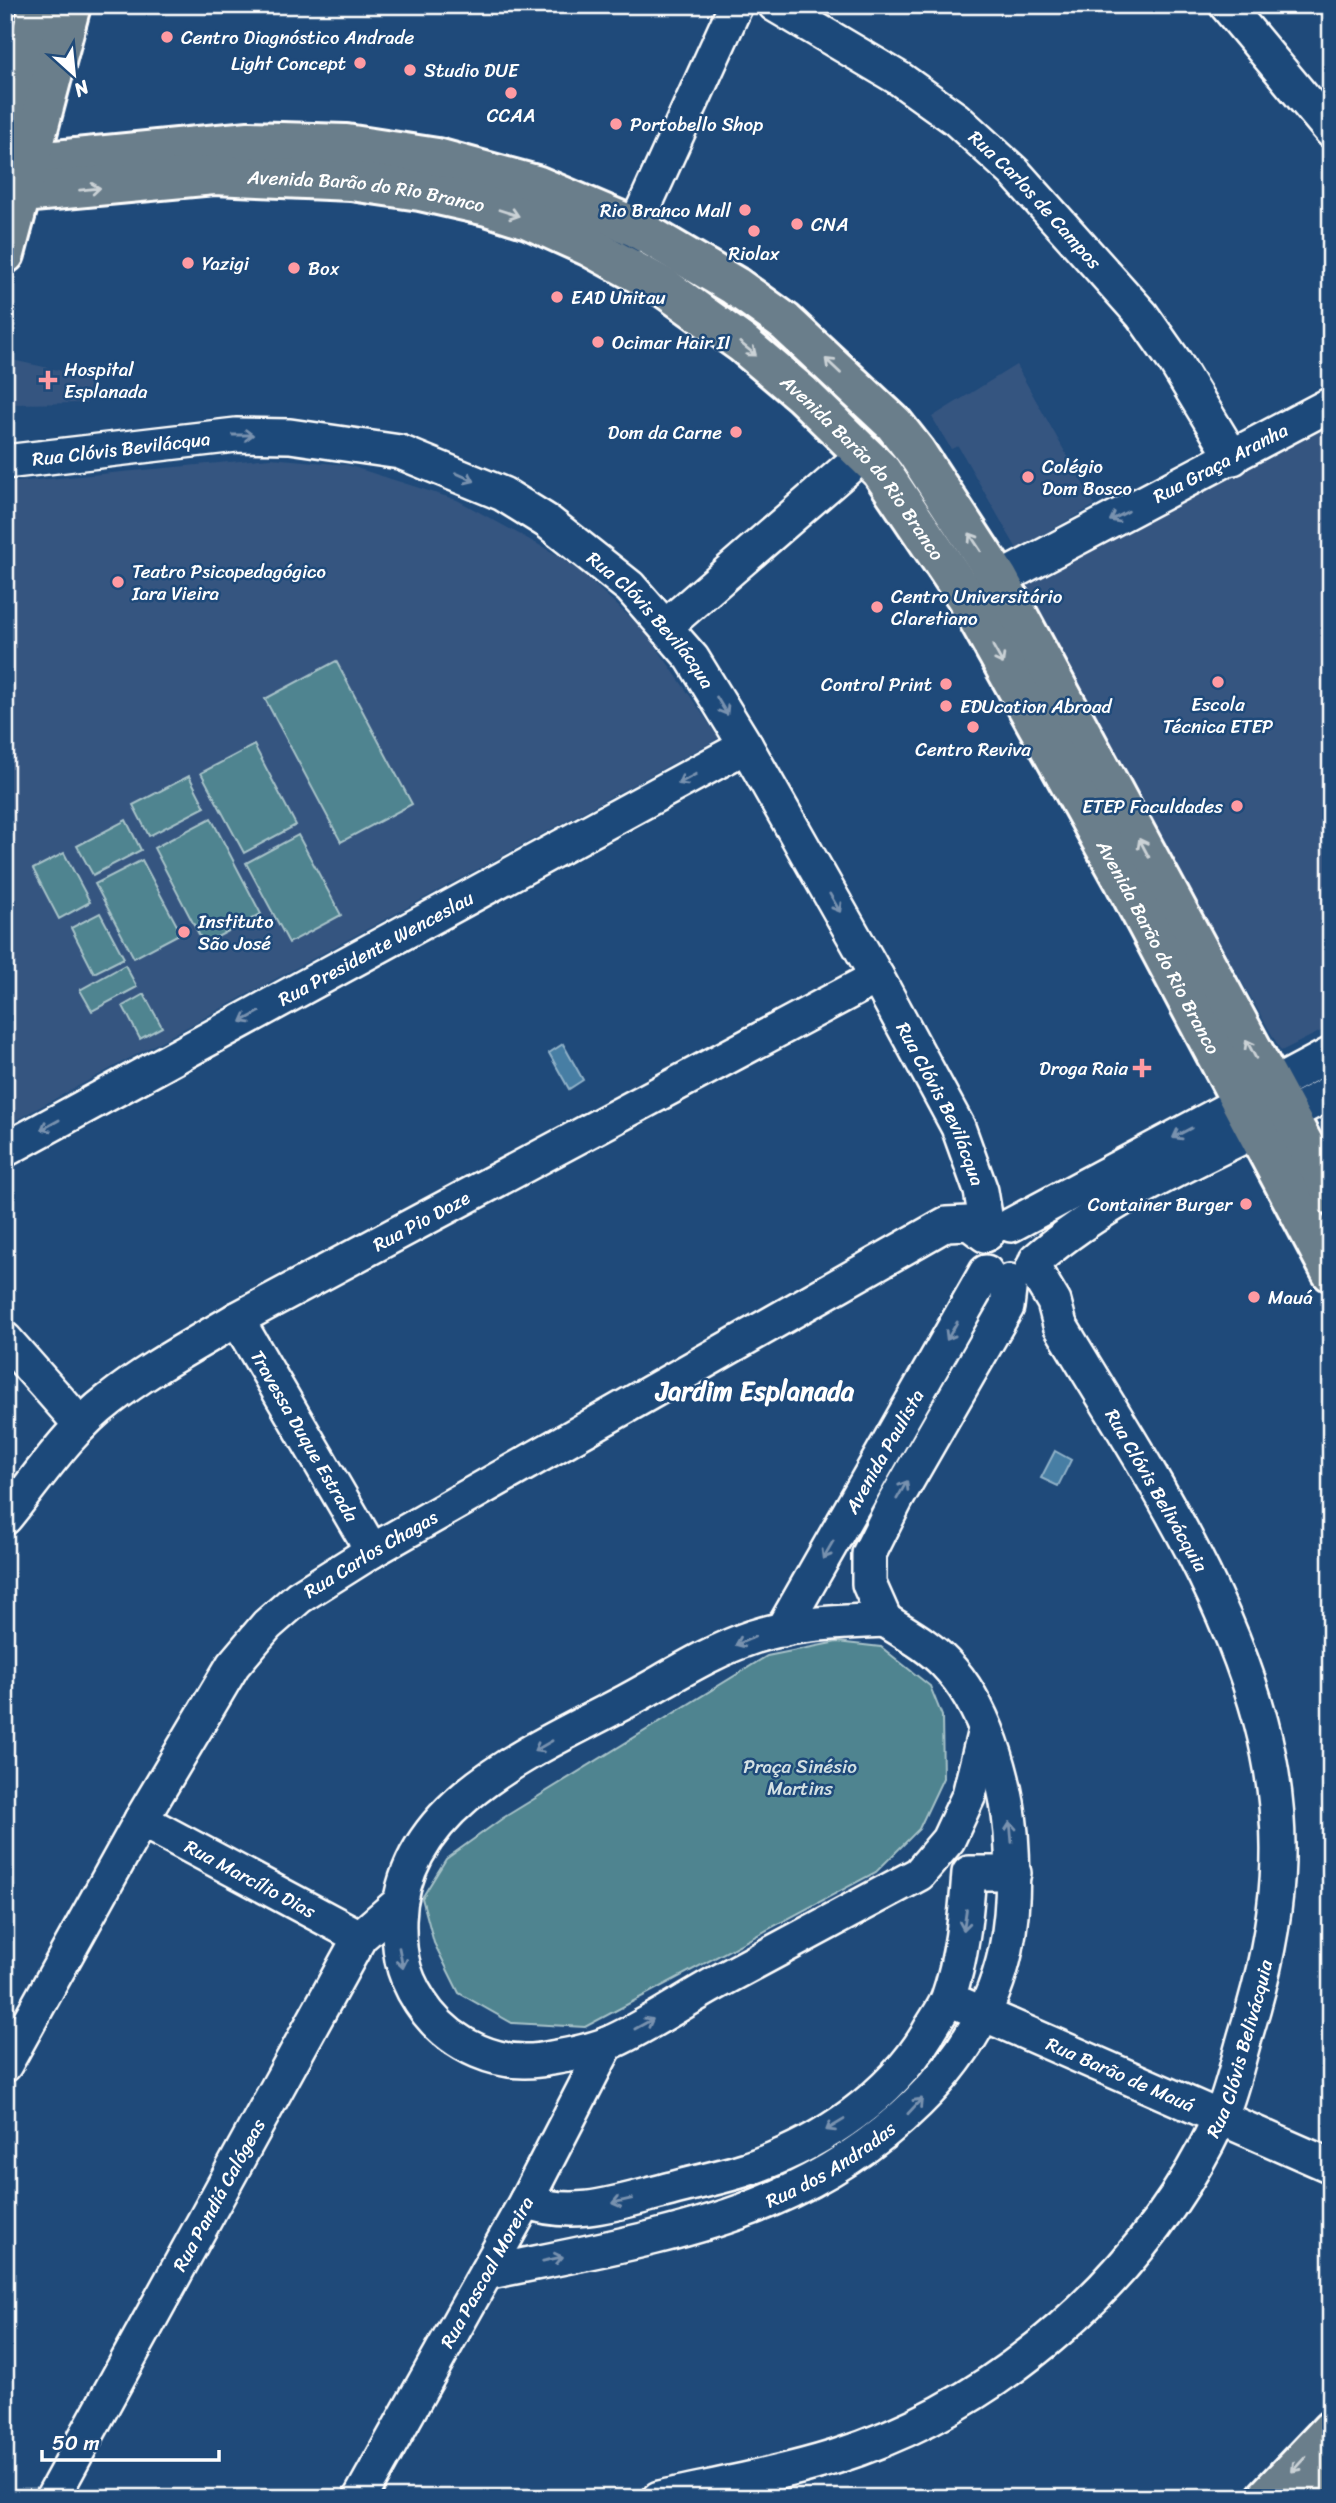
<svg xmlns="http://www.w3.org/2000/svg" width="1336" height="2503" viewBox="0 0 1336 2503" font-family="Sriracha,sans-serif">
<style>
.built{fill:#355580}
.green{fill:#4f8490;stroke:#a7c2c8;stroke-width:2}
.water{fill:#477ea4;stroke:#91b2c8;stroke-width:2}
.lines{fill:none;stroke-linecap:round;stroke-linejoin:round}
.minor-casing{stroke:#fff;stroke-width:38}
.major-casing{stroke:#fff;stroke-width:44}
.minor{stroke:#1f4a7a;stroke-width:33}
.major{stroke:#6b7e8b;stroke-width:38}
.oneway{stroke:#cbd2d6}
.oneway2{stroke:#7992af}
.poi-dot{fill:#ff9aa2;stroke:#1f4a7a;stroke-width:2.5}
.labels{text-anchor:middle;stroke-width:5;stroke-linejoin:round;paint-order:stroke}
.poi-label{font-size:19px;fill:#fff;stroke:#1f4a7a;text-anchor:start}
.street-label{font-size:19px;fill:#fff;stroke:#1f4a7a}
.park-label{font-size:19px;fill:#d3e0e3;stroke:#1f4a7a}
.district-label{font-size:26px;font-weight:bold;fill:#fff;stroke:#1f4a7a}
</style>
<rect width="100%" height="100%" fill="#1f4a7a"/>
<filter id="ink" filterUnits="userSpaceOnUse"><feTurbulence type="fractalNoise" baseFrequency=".0143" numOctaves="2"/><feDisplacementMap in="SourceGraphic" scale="14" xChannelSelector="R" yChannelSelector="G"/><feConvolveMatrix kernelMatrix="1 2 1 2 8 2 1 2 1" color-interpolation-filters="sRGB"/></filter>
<g filter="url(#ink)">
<path class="built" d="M7,359l84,18 -5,26 -77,1 -4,-6z
M1016,365l79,140 -78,44 -59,-103 -7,3 -19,-32z
M1331,424v602l-50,25 -263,-465z
M271,458l76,7 110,35 113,62 76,70 73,106 -714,388v-643z"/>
<path class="green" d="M336,661l76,143 -71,38 -76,-143z
M254,745l42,80 -52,28 -43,-80z
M189,776l16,31 -56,29 -16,-31z
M211,818l50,96 -57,30 -50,-96z
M126,820l15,30 -48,25 -16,-29z
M298,835l43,80 -52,28 -43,-80z
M64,853l26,49 -31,17 -26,-50z
M142,860l39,73 -47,25 -39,-74z
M100,913l24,45 -30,15 -23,-45z
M125,965l12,22 -45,24 -12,-21z
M144,994l18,33 -22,12 -17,-33z
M837,1642l44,5 49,39 12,30 1,62 -24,51 -43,43 -291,155 -73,-4 -53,-30 -25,-50 -12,-45 24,-39 57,-41 264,-162z"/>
<path class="water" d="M563,1044l20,36 -14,9 -20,-36z
M1055,1451l16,9 -13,26 -17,-8z"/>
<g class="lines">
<g class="minor-casing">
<g id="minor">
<path id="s1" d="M775,5l125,74 56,40 58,53 128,143 33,47 58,96"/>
<path d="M1226,5l105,126"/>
<path d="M621,250l14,-23 101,-222"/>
<path id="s2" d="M5,462l231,-27 54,1 110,16 103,42 45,28 82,65 62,71 54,88 131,231 81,150 23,64 7,42"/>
<path id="s3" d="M977,591l354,-187"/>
<path d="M666,626l199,-173"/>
<path id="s4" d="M5,1150l741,-404"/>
<path d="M1011,1225l320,-171"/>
<path d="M1036,1260c85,-74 197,-114 295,-168"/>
<path id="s5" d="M237,1319l135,232"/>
<path d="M5,1339l76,86"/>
<path id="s6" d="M5,1518c33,-40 63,-87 104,-118 39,-31 85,-55 128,-81l640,-342"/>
<path d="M885,1620c-44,2 -90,3 -132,17 -45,15 -88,44 -130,66 -87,46 -221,101 -224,217 -1,38 6,63 29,93 26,33 70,53 112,47 22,-4 46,-7 67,-16 38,-16 74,-42 111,-62 66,-36 134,-72 201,-108l29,-34 21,-45 16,-65"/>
<path d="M885,1620l-16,-36v-30l27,-54 111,-193 3,-26"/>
<path id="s7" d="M782,1630l204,-358"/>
<path id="s8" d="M141,1820l219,117"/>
<path id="s9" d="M963,2005l368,161"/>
<path id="s10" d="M5,2065l136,-245 92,-155 34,-40 32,-28 73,-46 574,-327 23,-1 16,12"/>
<path d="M526,2201c48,19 97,0 145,-12 28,-8 59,-13 87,-24 66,-24 132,-69 169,-130 6,-12 16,-24 21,-37 14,-40 18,-84 21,-125h45"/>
<path id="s11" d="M486,2273c91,-19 196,-36 282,-72 106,-45 213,-133 238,-252 8,-39 8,-77 5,-116 -5,-56 -26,-129 -66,-170 -17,-18 -40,-30 -60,-43"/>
<path id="s12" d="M52,2498l308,-561 39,-34"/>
<path id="s13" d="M360,2498l166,-297 81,-157"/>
<path id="s14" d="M659,2498c59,-13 118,-23 176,-41 166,-52 310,-181 384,-337 13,-28 19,-61 28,-90 33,-107 43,-198 14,-308 -39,-145 -125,-269 -201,-397l-6,-23 -21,-35"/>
</g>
</g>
<g class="major-casing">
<g id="major">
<path d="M5,147l34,-142"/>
<path d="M5,165l244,-24 97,3 91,14 99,27 99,42 100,59 50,36 109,102 22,28 82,126 333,617"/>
<path id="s15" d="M5,180l5,7 12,6 192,-18 137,6 69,10 67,15 41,13 62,28 75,41 78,56 59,50 79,77 85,126 157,282 208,393"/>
<path d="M5,254l66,-249"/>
<path d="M1266,2498l65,-68"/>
<path d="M1315,2498l16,-17"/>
</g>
</g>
<use href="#minor" class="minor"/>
<use href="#major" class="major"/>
</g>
<defs><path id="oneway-shaft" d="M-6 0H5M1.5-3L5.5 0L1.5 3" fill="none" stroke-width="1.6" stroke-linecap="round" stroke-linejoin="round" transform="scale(1.75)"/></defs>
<g class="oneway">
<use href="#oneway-shaft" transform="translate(90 189) rotate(-6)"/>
<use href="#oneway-shaft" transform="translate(509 213) rotate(18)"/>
<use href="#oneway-shaft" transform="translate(748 349) rotate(39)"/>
<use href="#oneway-shaft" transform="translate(833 366) rotate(-136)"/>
<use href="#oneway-shaft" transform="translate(975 542) rotate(-123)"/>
<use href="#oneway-shaft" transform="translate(998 655) rotate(61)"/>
<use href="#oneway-shaft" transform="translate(1144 848) rotate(-118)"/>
<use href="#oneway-shaft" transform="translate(1251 1049) rotate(-118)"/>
<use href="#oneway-shaft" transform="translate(1299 2464) rotate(133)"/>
</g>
<g class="oneway2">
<use href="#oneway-shaft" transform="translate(243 435)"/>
<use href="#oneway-shaft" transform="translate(465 477) rotate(24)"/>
<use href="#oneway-shaft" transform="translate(1119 516) rotate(153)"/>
<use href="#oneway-shaft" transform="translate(722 706) rotate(59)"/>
<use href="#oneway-shaft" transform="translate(687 779) rotate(151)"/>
<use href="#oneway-shaft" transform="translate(835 903) rotate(60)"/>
<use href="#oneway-shaft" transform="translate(250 1017) rotate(151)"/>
<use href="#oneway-shaft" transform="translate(50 1125) rotate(151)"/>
<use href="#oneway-shaft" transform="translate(1182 1133) rotate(152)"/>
<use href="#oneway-shaft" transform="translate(952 1331) rotate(120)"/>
<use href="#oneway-shaft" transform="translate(902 1490) rotate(-60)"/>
<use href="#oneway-shaft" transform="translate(828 1550) rotate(120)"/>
<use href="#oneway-shaft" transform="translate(745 1641) rotate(157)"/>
<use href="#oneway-shaft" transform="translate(543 1746) rotate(150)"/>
<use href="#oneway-shaft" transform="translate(1011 1832) rotate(-95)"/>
<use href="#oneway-shaft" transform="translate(965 1920) rotate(98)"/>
<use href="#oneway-shaft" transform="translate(401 1958) rotate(79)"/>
<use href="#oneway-shaft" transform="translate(644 2024) rotate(-29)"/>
<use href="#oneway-shaft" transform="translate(915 2106) rotate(-47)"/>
<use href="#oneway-shaft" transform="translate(835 2125) rotate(149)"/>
<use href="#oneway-shaft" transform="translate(622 2201) rotate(167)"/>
<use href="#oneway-shaft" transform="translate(553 2259) rotate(-12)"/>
</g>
</g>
<g class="poi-dot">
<circle cx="167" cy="37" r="7"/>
<circle cx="360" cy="63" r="7"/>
<circle cx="410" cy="70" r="7"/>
<circle cx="511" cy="93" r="7"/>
<circle cx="616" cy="124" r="7"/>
<circle cx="745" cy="210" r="7"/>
<circle cx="797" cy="224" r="7"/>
<circle cx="754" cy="231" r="7"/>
<circle cx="188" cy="263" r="7"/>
<circle cx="294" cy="268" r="7"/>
<circle cx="557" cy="297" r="7"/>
<circle cx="598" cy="342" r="7"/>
<path d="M44.5 369.5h7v7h7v7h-7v7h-7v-7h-7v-7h7z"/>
<circle cx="736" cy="432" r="7"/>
<circle cx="1028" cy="477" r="7"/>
<circle cx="118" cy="582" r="7"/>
<circle cx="877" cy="607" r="7"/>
<circle cx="1218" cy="682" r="7"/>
<circle cx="946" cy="684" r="7"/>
<circle cx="946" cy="706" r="7"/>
<circle cx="973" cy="727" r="7"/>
<circle cx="1237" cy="806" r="7"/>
<circle cx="184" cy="932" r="7"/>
<path d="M1138.5 1057.5h7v7h7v7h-7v7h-7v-7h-7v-7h7z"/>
<circle cx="1246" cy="1204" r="7"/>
<circle cx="1254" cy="1297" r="7"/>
</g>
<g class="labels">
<g class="poi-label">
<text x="181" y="44">Centro Diagnóstico Andrade</text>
<text x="346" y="70" text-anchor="end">Light Concept</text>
<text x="424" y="77">Studio DUE</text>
<text x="511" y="122" text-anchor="middle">CCAA</text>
<text x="630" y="131">Portobello Shop</text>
<text x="731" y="217" text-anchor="end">Rio Branco Mall</text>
<text x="811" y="231">CNA</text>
<text x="754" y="260" text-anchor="middle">Riolax</text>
<text x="202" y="270">Yazigi</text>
<text x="308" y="275">Box</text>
<text x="571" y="304">EAD Unitau</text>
<text x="612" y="349">Ocimar Hair II</text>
<text x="64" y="376">Hospital<tspan x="64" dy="22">Esplanada</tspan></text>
<text x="722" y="439" text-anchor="end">Dom da Carne</text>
<text x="1042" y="473">Colégio<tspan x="1042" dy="22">Dom Bosco</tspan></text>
<text x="132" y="578">Teatro Psicopedagógico<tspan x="132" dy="22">Iara Vieira</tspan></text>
<text x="891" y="603">Centro Universitário<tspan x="891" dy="22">Claretiano</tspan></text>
<text x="932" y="691" text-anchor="end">Control Print</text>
<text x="1218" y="711" text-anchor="middle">Escola<tspan x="1218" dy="22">Técnica ETEP</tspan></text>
<text x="960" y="713">EDUcation Abroad</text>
<text x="973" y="756" text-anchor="middle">Centro Reviva</text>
<text x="1223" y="813" text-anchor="end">ETEP Faculdades</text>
<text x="198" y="928">Instituto<tspan x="198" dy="22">São José</tspan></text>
<text x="1128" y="1075" text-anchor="end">Droga Raia</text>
<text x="1232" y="1211" text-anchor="end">Container Burger</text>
<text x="1268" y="1304">Mauá</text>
</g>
<g class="street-label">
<text dy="7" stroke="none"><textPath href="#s15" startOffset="368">Avenida Barão do Rio Branco</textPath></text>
<text dy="7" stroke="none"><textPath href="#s1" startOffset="327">Rua Carlos de Campos</textPath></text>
<text dy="7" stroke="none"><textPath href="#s2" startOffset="117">Rua Clóvis Bevilácqua</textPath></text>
<text dy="7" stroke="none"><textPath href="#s3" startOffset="275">Rua Graça Aranha</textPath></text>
<text dy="7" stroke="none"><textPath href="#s15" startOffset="956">Avenida Barão do Rio Branco</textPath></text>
<text dy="7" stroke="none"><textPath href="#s2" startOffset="705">Rua Clóvis Bevilácqua</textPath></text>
<text dy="7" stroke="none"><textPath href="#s15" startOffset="1522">Avenida Barão do Rio Branco</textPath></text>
<text dy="7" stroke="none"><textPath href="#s4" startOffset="422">Rua Presidente Wenceslau</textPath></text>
<text dy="7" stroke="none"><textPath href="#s2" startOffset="1272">Rua Clóvis Bevilácqua</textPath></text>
<text dy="7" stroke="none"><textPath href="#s6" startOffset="518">Rua Pio Doze</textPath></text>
<text dy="7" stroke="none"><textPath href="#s5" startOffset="135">Travessa Duque Estrada</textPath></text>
<text dy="7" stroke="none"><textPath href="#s7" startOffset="206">Avenida Paulista</textPath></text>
<text transform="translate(1157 1490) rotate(60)" y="7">Rua Clóvis Belivácquia</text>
<text dy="7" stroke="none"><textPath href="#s10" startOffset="639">Rua Carlos Chagas</textPath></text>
<text dy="7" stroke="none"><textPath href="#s8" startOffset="124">Rua Marcílio Dias</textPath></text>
<text dy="7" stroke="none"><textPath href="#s14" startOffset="780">Rua Clóvis Belivácquia</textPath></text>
<text dy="7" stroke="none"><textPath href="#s9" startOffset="172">Rua Barão de Mauá</textPath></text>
<text dy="7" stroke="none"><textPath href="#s11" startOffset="364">Rua dos Andradas</textPath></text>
<text dy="7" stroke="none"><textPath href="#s12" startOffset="346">Rua Pandiá Calógeas</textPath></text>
<text dy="7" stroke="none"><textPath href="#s13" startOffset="259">Rua Pascoal Moreira</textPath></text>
</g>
<g class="park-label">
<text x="800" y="1773">Praça Sinésio<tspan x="800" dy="22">Martins</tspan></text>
</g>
<g class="district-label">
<text x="755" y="1400">Jardim Esplanada</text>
</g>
</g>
<rect width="1336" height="2503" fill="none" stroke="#1f4a7a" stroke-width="28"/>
<rect x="14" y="14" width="1308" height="2475" fill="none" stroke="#fff" stroke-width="2.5" filter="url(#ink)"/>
<g transform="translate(74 74) rotate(153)" stroke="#1f4a7a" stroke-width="5" paint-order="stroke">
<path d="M0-5L12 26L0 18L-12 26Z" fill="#ffffff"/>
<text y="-10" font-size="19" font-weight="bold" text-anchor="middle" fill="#ffffff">N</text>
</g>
<path d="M42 2450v10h177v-10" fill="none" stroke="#ffffff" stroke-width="3.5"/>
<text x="52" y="2450" font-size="21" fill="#ffffff" stroke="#1f4a7a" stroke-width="5" paint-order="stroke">50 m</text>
</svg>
